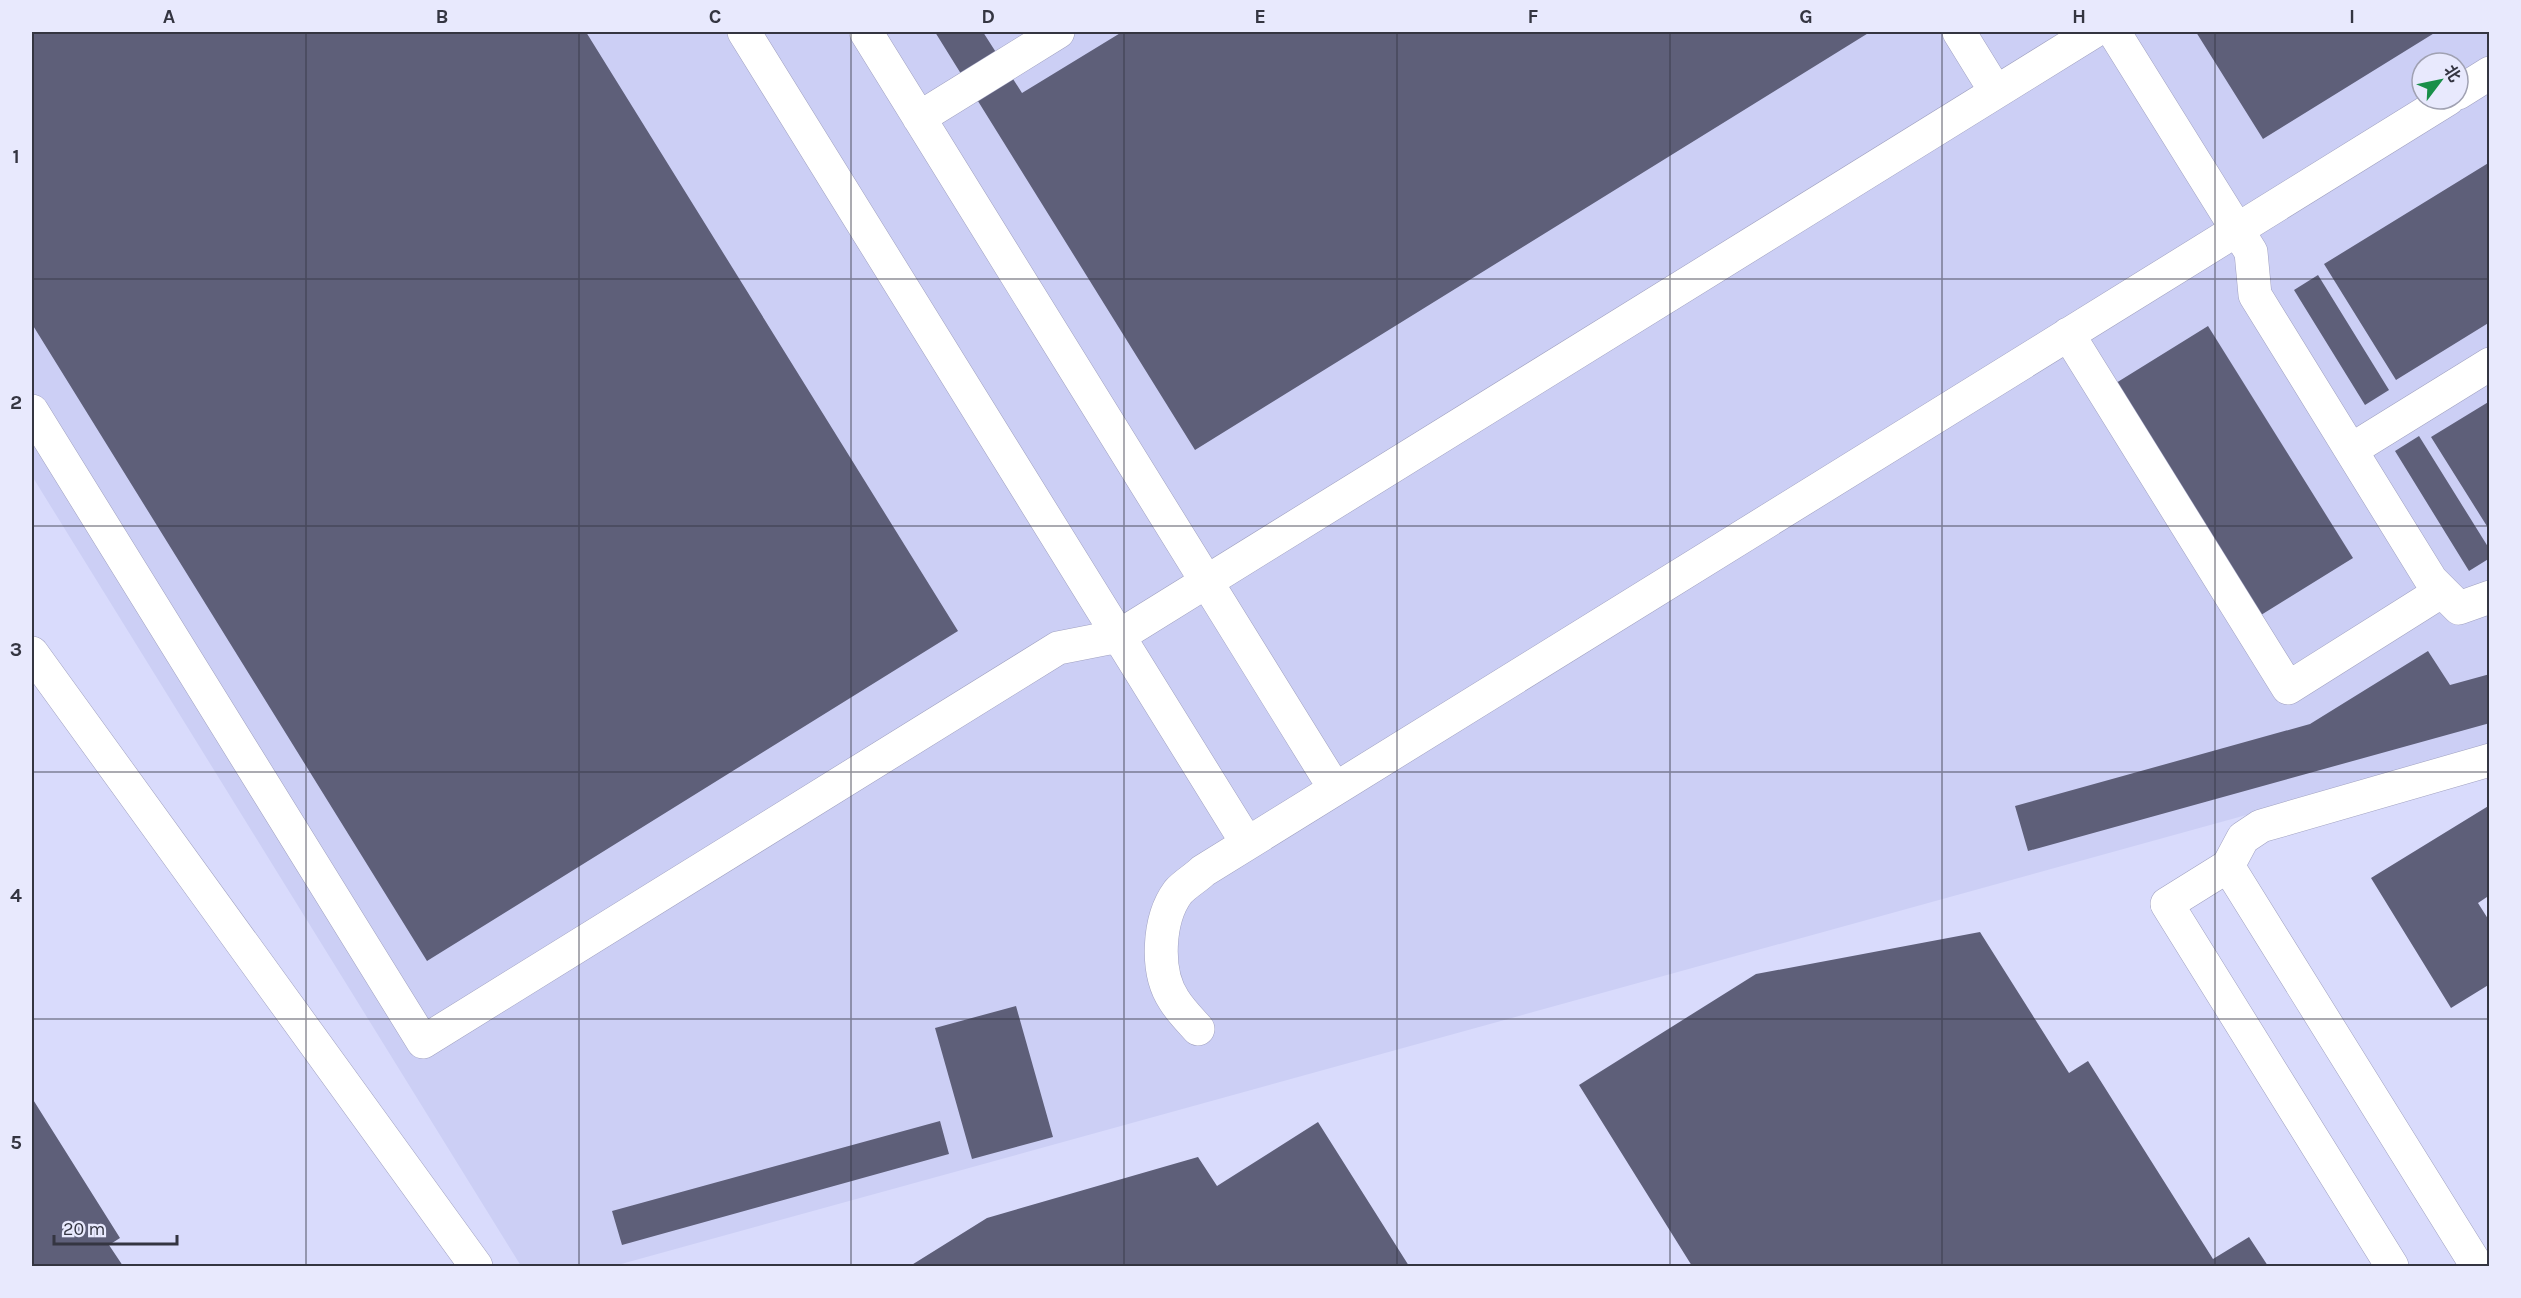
<svg xmlns="http://www.w3.org/2000/svg" width="2521" height="1298" viewBox="0 0 2521 1298" font-family="Karla,'Noto Sans SC',sans-serif">
<style>
.built{fill:#cccff5;fill-rule:evenodd}
.building{fill:#5e5f79}
.lines{fill:none;stroke-linecap:round;stroke-linejoin:round}
.minor-casing{stroke:#a0a1c0;stroke-width:34}
.minor{stroke:#fff;stroke-width:33}
.grid{fill:none;stroke:#343541;stroke-width:1.5;stroke-opacity:0.55}
.neatline{fill:none;stroke:#343541;stroke-width:2}
.grid-label{font-size:20px;text-anchor:middle;font-weight:bold;fill:#343541}
</style>
<rect width="100%" height="100%" fill="#d9dbfc"/>
<path class="built" d="M32,32h2457v716l-1875,518h-93l-489,-790zM2422,63h36v36h-36z"/>
<path class="building" d="M32,32h554l372,599 -531,330 -395,-637z
M935,32h48l39,61 100,-61h748l-675,418z
M2196,32h240l-173,107z
M2490,162v160l-94,58 -72,-116z
M2318,275l71,115 -24,15 -71,-115z
M2208,326l145,232 -92,57 -145,-232z
M2490,401v130l-59,-94z
M2419,436l71,114v8l-21,13 -74,-120z
M2428,651l22,34 40,-11v49l-462,128 -13,-45 295,-82z
M2490,805v90l-12,8 12,19v62l-39,24 -80,-130z
M1980,932l89,141 19,-12 125,198 36,-22 19,29h-576l-113,-181 177,-111z
M1016,1006l37,131 -81,22 -37,-131z
M32,1098l88,140 -11,7 14,21h-91z
M940,1121l9,33 -327,91 -10,-34z
M1318,1122l91,144h-499l77,-48 211,-61 19,29z"/>
<g class="lines">
<g class="minor-casing">
<path id="minor" d="M744,32l503,811
M866,32l469,757
M1959,32l37,60
M2114,32l137,220 4,43 176,285 28,28 31,-11
M2458,93l32,-20
M919,118l139,-86
M2068,334l220,354 154,-97
M32,411l391,631 635,-394 61,-12 974,-604
M2351,450l139,-86
M32,653l444,613
M2228,866l15,-28 18,-12 229,-66
M1198,1029c-8,-9 -18,-19 -24,-29 -19,-28 -16,-81 4,-108 7,-8 18,-14 25,-21l1245,-772
M2392,1266l-225,-362 61,-38 249,400"/>
</g>
<use href="#minor" class="minor"/>
</g>
<path class="grid" d="M306,32v1234M579,32v1234M851,32v1234M1124,32v1234M1397,32v1234M1670,32v1234M1942,32v1234M2215,32v1234M32,279h2458M32,526h2458M32,772h2458M32,1019h2458"/>
<rect width="2521" height="1298" fill="none" stroke="#e8e9fd" stroke-width="66"/>
<g transform="translate(2440 81) rotate(58)"><circle r="28" fill="#e8e9fd" stroke="#a0a1b2" stroke-width="1.5"/>
<path d="M0-4.5L10 22L0 15L-10 22Z" fill="#198f49"/>
<text y="-9" font-size="16" font-weight="bold" text-anchor="middle" fill="#343541">北</text>
</g>
<path d="M54 1235v9h123v-9" fill="none" stroke="#343541" stroke-width="3"/>
<text x="63" y="1235" font-size="18" fill="#343541" stroke="#e8e9fd" stroke-width="4.5" paint-order="stroke">20 m</text>
<rect x="33" y="33" width="2455" height="1232" class="neatline"/>
<g class="grid-label">
<text x="169" y="23">A</text>
<text x="442" y="23">B</text>
<text x="715" y="23">C</text>
<text x="988" y="23">D</text>
<text x="1260" y="23">E</text>
<text x="1533" y="23">F</text>
<text x="1806" y="23">G</text>
<text x="2079" y="23">H</text>
<text x="2352" y="23">I</text>
<text x="16" y="163">1</text>
<text x="16" y="409">2</text>
<text x="16" y="656">3</text>
<text x="16" y="902">4</text>
<text x="16" y="1149">5</text>
</g>
</svg>
